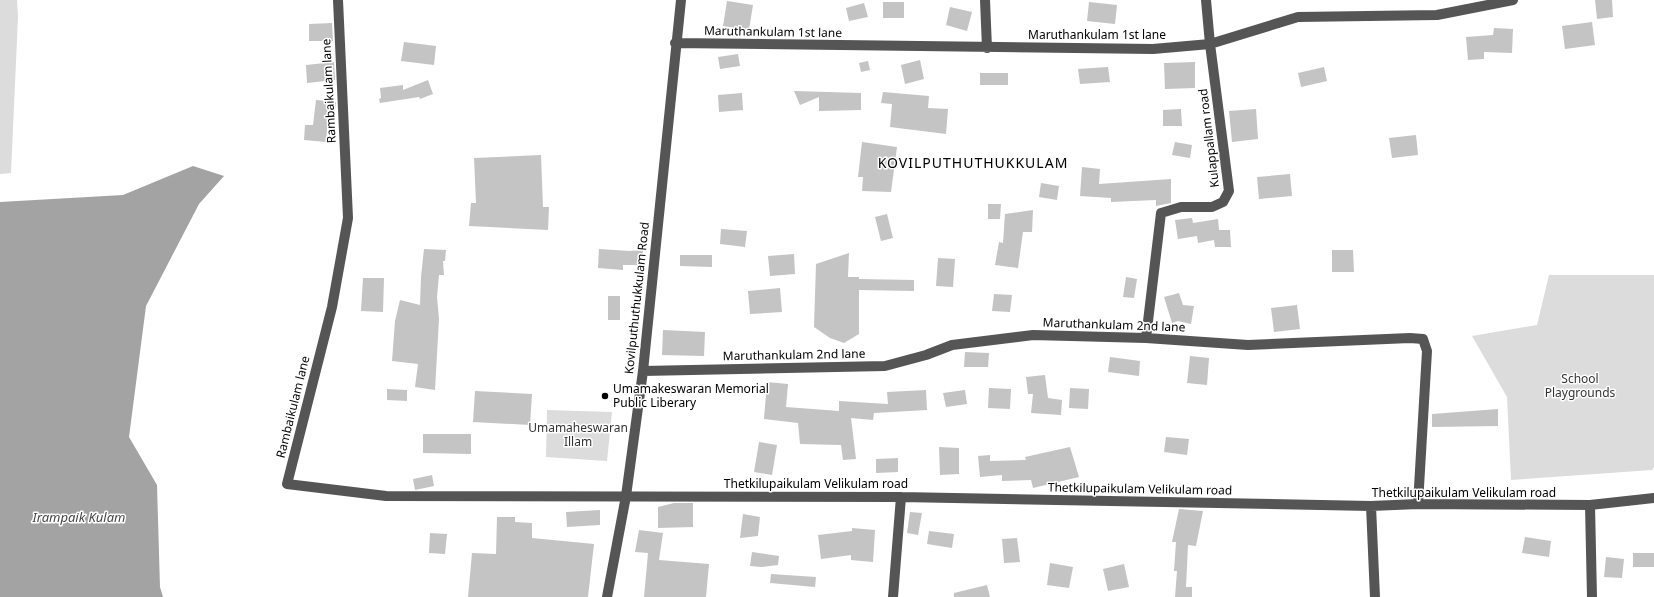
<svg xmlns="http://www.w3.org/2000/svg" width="1654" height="597" viewBox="0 0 1654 597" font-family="'Noto Sans',sans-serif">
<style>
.green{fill:#dcdcdc}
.water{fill:#a3a3a3}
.building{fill:#c4c4c4}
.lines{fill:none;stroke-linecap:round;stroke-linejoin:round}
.minor{stroke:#555;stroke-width:10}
.poi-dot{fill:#000;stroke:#fff;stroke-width:1.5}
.labels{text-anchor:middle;stroke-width:3;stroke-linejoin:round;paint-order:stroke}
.street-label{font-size:12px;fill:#000;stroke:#fff}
.park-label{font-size:12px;fill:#333;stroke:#fff}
.poi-label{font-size:12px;fill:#000;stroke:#fff;text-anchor:start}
.water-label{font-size:13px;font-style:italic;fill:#444;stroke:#fff}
.quarter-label{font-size:14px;letter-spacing:1px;fill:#000;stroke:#fff}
</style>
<rect width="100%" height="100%" fill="#fff"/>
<path class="green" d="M0,0h17l1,17 -7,156 -11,1z
M1549,275h105v192l-2,3 -141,10 -4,-83 -35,-61 65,-11z
M547,410l65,2 -5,49 -61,-4z"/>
<path class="water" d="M193,166l31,10 -25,28 -53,102 -17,131 28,48 3,102 3,10h-163v-395l123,-7z"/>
<path class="building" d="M1595,0h17l1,17 -16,2z
M727,1l26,4 -4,25 -26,-4z
M883,2h21v16h-21z
M1089,2l28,3 -2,19 -28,-3z
M864,3l4,14 -19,4 -3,-13z
M950,7l22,5 -5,19 -21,-6z
M1592,22l3,23 -30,4 -3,-23z
M332,23l1,18h-24v-17z
M1494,28l19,1 -1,24 -28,-1v7l-16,1 -2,-23 27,-2z
M404,42l32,4 -2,19 -33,-4z
M738,54l2,12 -20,3 -2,-12z
M920,60l4,19 -19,5 -4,-19z
M868,61l2,9 -9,2 -2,-9z
M334,62l1,18 -28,3 -1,-18z
M1195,62v26l-30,1 -1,-26z
M1108,67l2,15 -30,2 -2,-15z
M1324,67l3,14 -26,6 -3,-14z
M980,73h28v12h-28z
M428,80l5,14 -13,5 -1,-2 -39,6 -1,-4 2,-1 -1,-10 23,-3v5z
M794,91l67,2v17l-42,1v-14l-19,8z
M883,92l46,4 -1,12 20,1 -2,25 -56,-7 2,-23 -11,-1z
M742,93l1,17 -24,2 -1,-17z
M316,100l20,2 -2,18 -6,-1 -2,23 -22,-2 1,-15h8z
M1181,109l1,17h-19v-16z
M1256,109l2,30 -26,3 -3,-31z
M1416,135l2,20 -26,3 -3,-20z
M862,142l35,5 -6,45 -29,-1 1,-14h-5z
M1175,142l17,3 -2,13 -18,-3z
M541,155l2,52h6l-1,23 -79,-4 2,-23h5l-2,-45z
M1082,167l18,2 -1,15 72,-5v24l-15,3v-6l-45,2v-4l-31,-2z
M1290,174l2,22 -33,3 -2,-22z
M1041,183l18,3 -2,14 -18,-3z
M988,204h13l-1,15h-12z
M1033,210l-1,22h-9l-5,36 -23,-3 4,-23 4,1 2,-29z
M887,214l6,24 -12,3 -6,-24z
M1192,218l1,5 25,-4 1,11h11l1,17h-16l-1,-7 -16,3 -1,-7 -19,3 -3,-19z
M721,229l26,2 -2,16 -25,-3z
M424,249l22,1 -1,11h-2l1,14h-5l-2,22 2,22 -4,71 -20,-3 3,-23 -26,-3 3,-40 5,-21 20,5 1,-28z
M599,249l31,2 13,-1v15h-20v5l-25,-2z
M1332,250h21l1,22h-22z
M849,253l-1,24h11v2l55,1v11l-55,-1v44l-15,9 -14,-5 -16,-11 2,-63z
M794,254l1,20 -25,2 -2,-20z
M680,255h32v12l-32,-1z
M938,258l17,1 -2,28 -17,-1z
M1126,277l11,2 -3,19 -11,-1z
M363,278h21l-1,34 -22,-1z
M780,288l2,24 -32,2 -2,-23z
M1179,293l4,12 11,1 -3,18 -13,-3 -6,2 -8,-26z
M994,294l18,1 -2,17 -18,-1z
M608,296h12v24h-12z
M1297,305l3,24 -26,3 -3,-24z
M663,330l42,2 -1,24 -42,-1z
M965,352l24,1 -1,14h-24z
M1190,356l19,2 -2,27 -20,-2z
M1110,357l30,4 -1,15 -31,-4z
M1045,375l3,23 14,2 -1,15 -30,-2 2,-19h-5l-2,-17z
M767,382l21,2 -2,23 53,4v-10l49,3 -1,-12 39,-2 1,20 -53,3 -1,7 -22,-2 5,41 -13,1 -2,-15 -41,-1 -2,-21 -34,-4z
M989,388l22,1 -1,20 -22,-1z
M1070,388l19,1 -1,20 -19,-1z
M387,389l20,1v11l-20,-1z
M965,390l2,14 -21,3 -3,-14z
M475,391l57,3 -2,31 -57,-3z
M1498,409v17l-66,1v-13z
M423,434h48v20l-48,-1z
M1166,437l23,2 -2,16 -23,-3z
M759,442l18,3 -5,30 -18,-3z
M939,447l20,1v26l-19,1z
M1070,447l9,30 -46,11 -2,-8 -29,1v-6l-22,2 -2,-21 12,-1v6l36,-1 -1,-3z
M898,458v14l-22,1v-14z
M432,475l2,11 -19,4 -2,-11z
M674,503h19v24l-35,1v-21z
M1179,509l24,2 -7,35 -8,-1 -2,42h6v10h-17l2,-26h-3l2,-29h-4z
M600,510v15l-33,2 -1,-15z
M910,512l12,1 -4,22 -11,-2z
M743,514l17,3 -2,19 -18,2z
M497,517h18v5l17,1v15l62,6 -6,53h-120l4,-44 24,1z
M852,528l23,2 -2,32 -22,-2v-5l-30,4 -3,-24 34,-4z
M639,530l24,3 -4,27 50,4 -3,33h-62l4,-44 -13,-1z
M929,531l25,3 -2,14 -25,-4z
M430,533l17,1 -2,20 -16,-1z
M1525,537l26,4 -2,16 -27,-4z
M1017,538l3,24 -16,1 -2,-24z
M752,552l27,4 -1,9 -17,2 -11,-1z
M1633,553h21v14h-21z
M1606,557l18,2 -2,19 -18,-1z
M1050,563l23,4 -4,21 -22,-3z
M1124,564l5,23 -21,4 -5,-22z
M771,574l45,3 -1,10 -45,-4z
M987,585l3,12h-36v-4z"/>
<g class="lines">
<path class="minor" d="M338,0l10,218 -16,89 -45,177 99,12 515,1 470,9 47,-2 172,1 64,-7
M985,0l2,48
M675,43l478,6 57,-5 88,-27 139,-2 76,-15
M1146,338l15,-125 20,-6h31l11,-5 6,-11 -19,-147 -4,-44
M643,371l242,-5 41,-11 26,-10 81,-10 113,3 102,7 162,-7 13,1 4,12 -9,153
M1590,505l2,92
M1371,506l4,91
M607,597l19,-101 17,-125 38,-371
M893,597l8,-100"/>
</g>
<circle class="poi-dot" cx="605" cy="396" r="4"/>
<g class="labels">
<g class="street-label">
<text transform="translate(773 32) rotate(1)" y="4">Maruthankulam 1st lane</text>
<text x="1097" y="39">Maruthankulam 1st lane</text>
<text transform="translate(329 91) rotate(-93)" y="4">Rambaikulam lane</text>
<text transform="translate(1209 138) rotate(-97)" y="4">Kulappallam road</text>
<text transform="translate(637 298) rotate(-84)" y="4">Kovilputhuthukkulam Road</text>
<text transform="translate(1114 325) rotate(2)" y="4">Maruthankulam 2nd lane</text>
<text transform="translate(794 355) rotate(-1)" y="4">Maruthankulam 2nd lane</text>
<text transform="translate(293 407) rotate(-76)" y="4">Rambaikulam lane</text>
<text x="816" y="488">Thetkilupaikulam Velikulam road</text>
<text transform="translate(1140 489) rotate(1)" y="4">Thetkilupaikulam Velikulam road</text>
<text x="1464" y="497">Thetkilupaikulam Velikulam road</text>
</g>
<g class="park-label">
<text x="1580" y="383">School<tspan x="1580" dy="14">Playgrounds</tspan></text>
<text x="578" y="432">Umamaheswaran<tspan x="578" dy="14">Illam</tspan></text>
</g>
<g class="poi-label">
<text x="613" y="393">Umamakeswaran Memorial<tspan x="613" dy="14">Public Liberary</tspan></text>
</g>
<g class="water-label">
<text x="79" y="522">Irampaik Kulam</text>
</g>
<g class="quarter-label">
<text x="973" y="168">KOVILPUTHUTHUKKULAM</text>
</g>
</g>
</svg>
